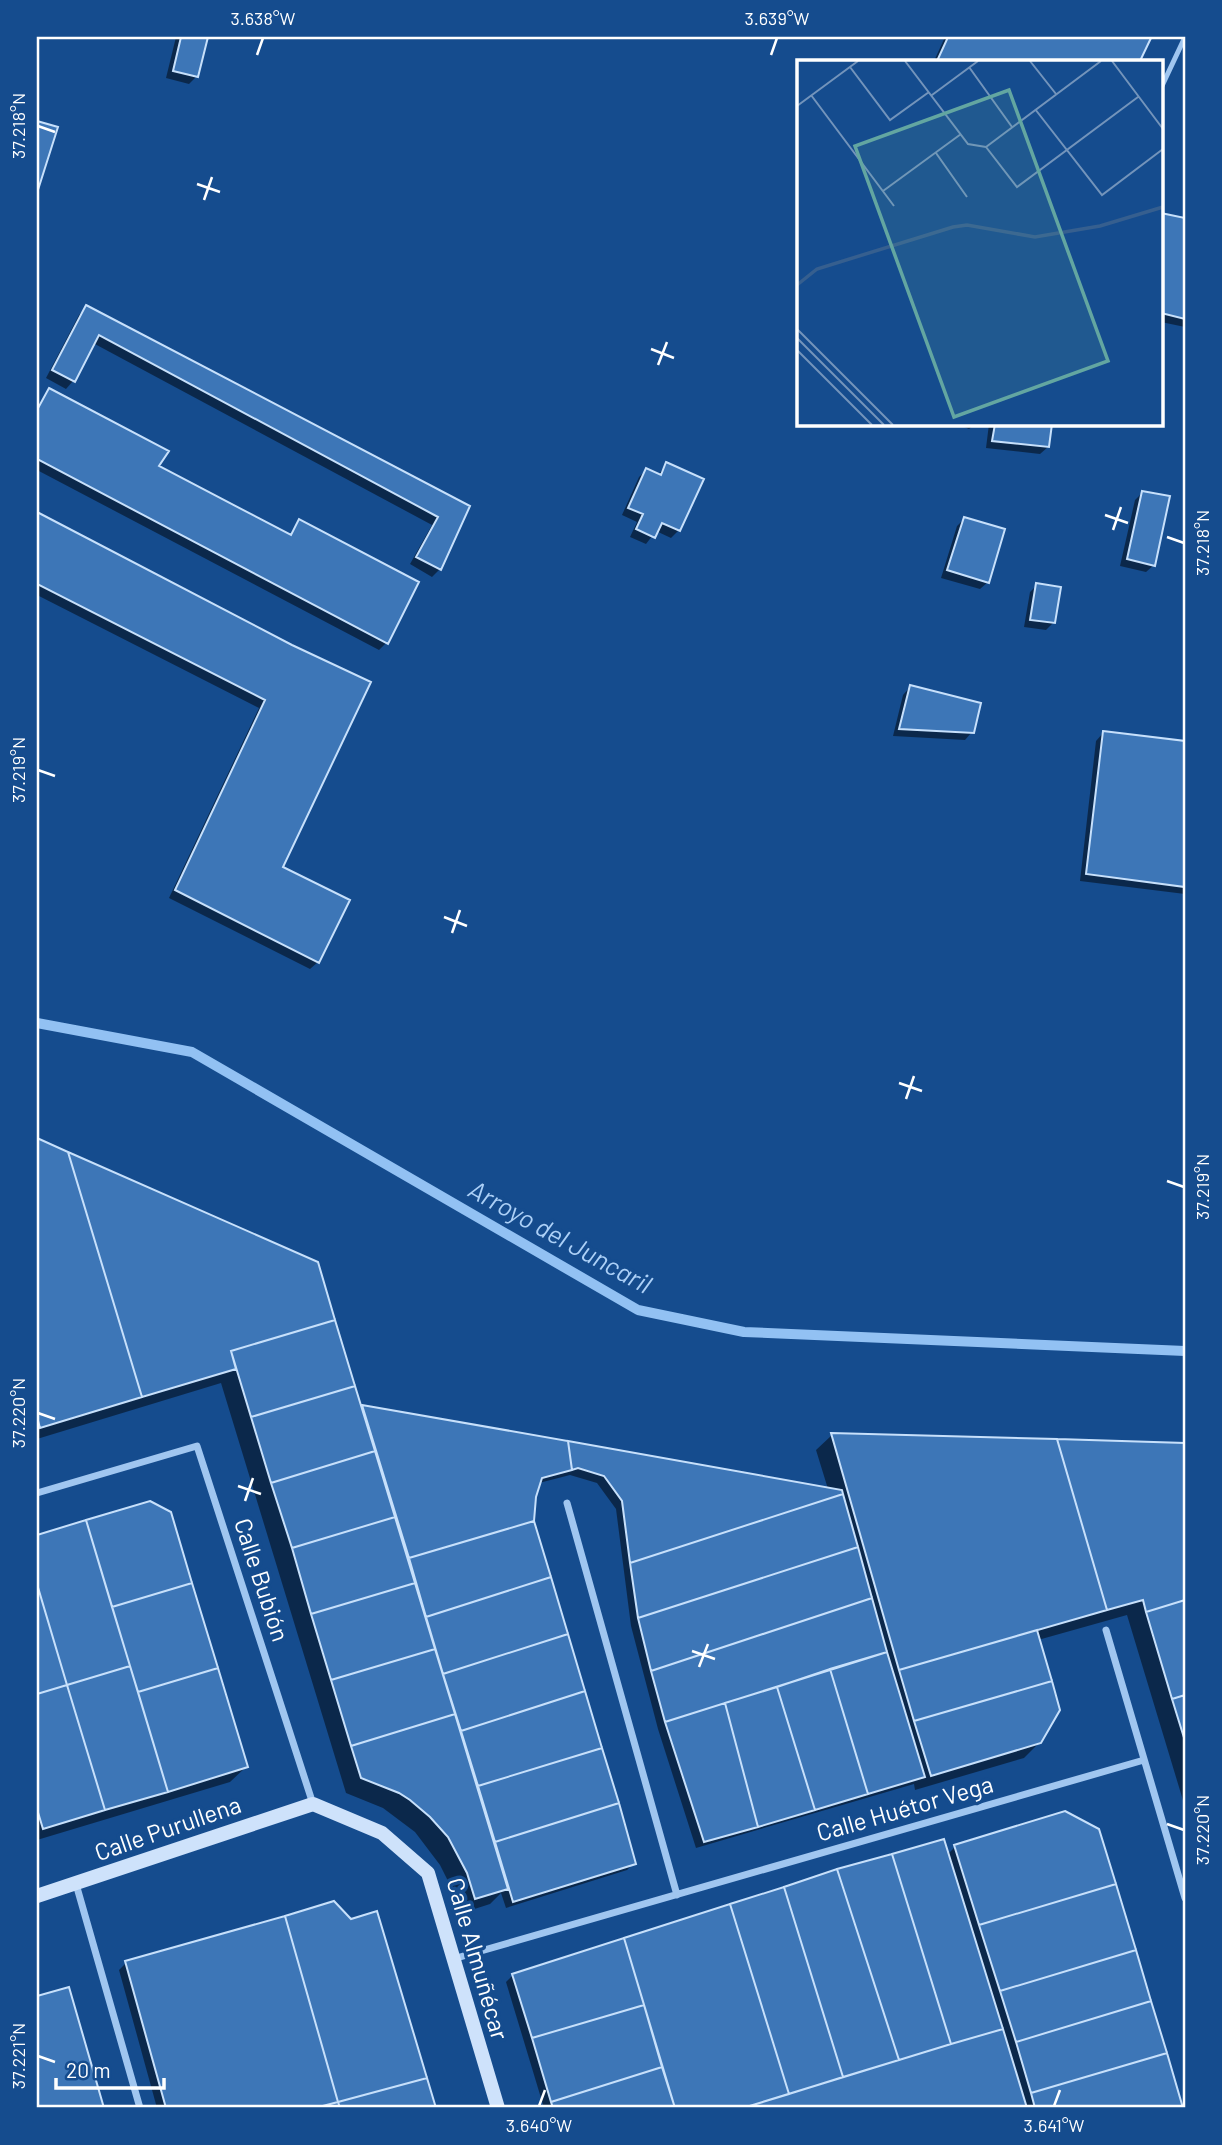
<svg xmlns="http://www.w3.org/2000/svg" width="1222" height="2145" viewBox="0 0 1222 2145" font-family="Barlow,sans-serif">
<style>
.shadow{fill:#0007}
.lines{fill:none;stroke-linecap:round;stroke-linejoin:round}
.stream{stroke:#92c1f3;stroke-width:10}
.building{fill:#3d76b7;stroke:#c7e0fb;stroke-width:2}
.lane{stroke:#a0c6f0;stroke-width:5}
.street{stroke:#a0c6f0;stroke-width:7}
.secondary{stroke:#cee2fb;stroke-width:14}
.ticks{fill:none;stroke:#fff;stroke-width:2.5}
.labels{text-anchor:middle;stroke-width:7;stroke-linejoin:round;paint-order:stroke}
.street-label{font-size:24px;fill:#fff;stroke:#154c8e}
.water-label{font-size:26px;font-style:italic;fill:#acd0f7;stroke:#154c8e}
.inset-river{fill:none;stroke:#365f8f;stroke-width:3.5}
.inset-road{fill:none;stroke:#7394bb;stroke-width:2}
.view{fill:#63a6a1;fill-opacity:0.15;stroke:#63a6a1;stroke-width:3.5}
.inset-edge{fill:none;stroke:#fff;stroke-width:3.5}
.neatline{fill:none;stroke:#fff;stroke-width:2.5}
.ticks-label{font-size:18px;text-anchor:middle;fill:#fff}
</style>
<rect width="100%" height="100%" fill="#154c8e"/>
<path class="shadow" d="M176,37h31l-10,39 -8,8 -23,-6z
M945,37h199l5,2 -10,22h-205z
M1161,215l24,5v107l-24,-5z
M86,307l382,200 -28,62 -8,8 -22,-13 22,-39 -339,-182 -20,38 -7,8 -20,-11 33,-63z
M49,390l108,77 132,69 11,-15 86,122 -7,7 -342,-180v-63z
M957,424h18l-6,5z
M989,424h61l-2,23 -8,7 -54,-6z
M667,464l12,66 -8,8 -15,-7 -10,13 -16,-7 7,-15 -15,-7 17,-38 7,-7 12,5z
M1142,493l12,72 -8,7 -26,-6 15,-66z
M37,514l254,132 -10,221 37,95 -8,7 -141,-71 90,-190 -222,-113z
M964,519l24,63 -8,7 -39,-11 16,-52z
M1037,585l17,37 -8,8 -22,-3 6,-35z
M910,687l62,45 -7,8 -72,-4 10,-41z
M1103,733l82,10v151l-105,-13 16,-140z
M37,1140l279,123 44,146 3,-2 465,82 -12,-39 16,-15 353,9v363l-58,-192 -89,25 2,102 -16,16 -109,32 -1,-6 -218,64 -38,-119 -27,-103 -15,-117 -19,-26 -27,-8 -31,8 -5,14 -2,24 102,342 -7,7 -121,38 -5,-15 -11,11 -31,10 -7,-25 -12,-24 -25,-33 -32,-24 -37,-15 -125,-410 -184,56z
M150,1503l20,11 76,253 -16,15 -193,58v-303z
M1098,1831l84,277h-638l-38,-126 7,-7 326,-104 108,-16 8,-8z
M376,1914l58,194h-277l-38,-138 7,-7 224,-42z
M68,1989l34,119h-65v-110z"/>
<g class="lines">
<path class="stream" d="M37,1023l155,29 446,258 106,22 441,19"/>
</g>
<path class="building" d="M181,37h27l-10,40 -25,-6z
M948,37h200l3,1 -11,23h-203z
M37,121l21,6 -21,66z
M1161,213l24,5v101l-24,-6z
M86,305l384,201 -29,64 -25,-13 22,-40 -339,-182 -24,47 -23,-12z
M49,388l120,63 -10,15 132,69 8,-16 120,63 -31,62 -351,-185v-49z
M995,424h57l-3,23 -57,-6z
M666,462l38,17 -24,52 -18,-8 -7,15 -19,-9 7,-15 -15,-6 18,-40 15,7z
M1142,491l28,5 -15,70 -28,-7z
M37,512l255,133 79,37 -88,185 67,33 -31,63 -144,-73 90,-190 -228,-116z
M964,517l41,12 -16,54 -42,-13z
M1036,583l25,4 -6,36 -25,-3z
M910,685l71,18 -7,30 -75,-4z
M1103,731l82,10v146l-99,-13z
M37,1138l31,14 74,245 -102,31 -3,-11z
M68,1152l250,110 17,58 -104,31 5,18 -94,28z
M335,1320l20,66 -104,31 -20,-66z
M355,1386l20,65 -104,32 -20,-66z
M362,1405l206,36 4,29 -30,8 -6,19 -2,24 -125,37z
M831,1433l226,6 50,171 -208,60z
M1057,1439l128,4v157l-39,12 -3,-12 -36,10z
M568,1441l274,49 1,4 -213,69 -8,-62 -18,-25 -26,-8 -6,2z
M375,1451l20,66 -103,31 -21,-65z
M843,1494l15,53 -220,71 -8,-55z
M150,1501l21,11 21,71 -80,24 -26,-87z
M395,1517l20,66 -104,31 -19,-66z
M86,1520l44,146 -63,19 -30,-101v-49z
M534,1521l17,56 -125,40 -17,-59z
M858,1547l14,51 -221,73 -13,-53z
M551,1577l17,57 -125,40 -17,-57z
M192,1583l26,85 -80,24 -26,-85z
M415,1583l20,66 -104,31 -20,-66z
M37,1584l30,101 -30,9z
M872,1598l15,54 -222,70 -14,-51z
M1185,1600v95l-13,4 -26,-87z
M1037,1630l15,51 -138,40 -15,-51z
M568,1634l17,57 -124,40 -18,-57z
M435,1649l20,65 -104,32 -20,-66z
M887,1652l38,125 -57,17 -38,-125z
M130,1666l38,126 -63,18 -38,-125z
M218,1668l30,99 -80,25 -30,-100z
M830,1669l38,125 -53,16 -38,-123z
M1052,1681l8,29 -19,33 -110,33 -17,-55z
M67,1685l38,125 -62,19 -6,-20v-115z
M777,1687l38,123 -57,17 -33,-124z
M585,1691l17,57 -124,38 -17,-55z
M1185,1695v46l-13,-42z
M725,1703l33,124 -54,15 -39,-120z
M455,1714l53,175 -33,10 -8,-26 -19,-36 -18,-20 -20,-17 -11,-7 -38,-15 -10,-32z
M602,1748l17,55 -124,39 -17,-56z
M619,1803l17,61 -123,38 -18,-60z
M1065,1811l34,18 17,55 -137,41 -25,-80z
M944,1839l59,190 -52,15 -59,-190z
M892,1854l59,190 -52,16 -62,-191z
M837,1869l62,191 -56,17 -59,-190z
M1116,1884l20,66 -136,41 -21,-66z
M784,1887l59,190 -54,17 -59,-190z
M334,1901l17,18 26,-8 50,167 -89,24 -53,-186z
M730,1904l59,190 -46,14h-68l-51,-170z
M285,1916l53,186 -23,6h-149l-41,-147z
M624,1938l20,67 -112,33 -20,-64z
M1136,1950l15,51 -135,41 -16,-51z
M69,1987l35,121h-67v-112z
M1151,2001l16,52 -136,40 -15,-51z
M644,2005l18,62 -111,35 -19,-64z
M1003,2029l24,79h-284l208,-64z
M1167,2053l16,55h-148l-4,-15z
M662,2067l13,41h-122l-2,-6z
M427,2078l9,30h-96l-2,-6z
M338,2102l2,6h-25z"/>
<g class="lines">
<path class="lane" d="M1161,88l24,-51"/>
<path class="street" d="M37,1493l160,-47 116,358
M567,1503l110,392
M1106,1630l79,268
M76,1884l64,224
M453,1959l691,-199"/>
<path class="secondary" d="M37,1896l276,-92 69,29 46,40 70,235"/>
</g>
<path class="ticks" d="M257,55l6,-17M771,55l6,-17M38,126l17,6M197,184l23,8M204,200l8,-23M651,349l23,9M658,365l9,-23M1105,515l23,8M1113,530l8,-23M1167,537l17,6M38,770l17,6M444,917l23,9M452,933l8,-23M899,1083l23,8M906,1099l8,-23M1167,1181l17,6M38,1413l17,6M238,1486l23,8M245,1501l8,-23M692,1651l23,8M699,1667l9,-23M1167,1824l17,6M38,2056l17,6M539,2106l6,-16M1054,2106l6,-16"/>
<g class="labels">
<g class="street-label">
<text transform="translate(261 1580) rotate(72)" y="8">Calle Bubión</text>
<text transform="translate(905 1809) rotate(-16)" y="8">Calle Huétor Vega</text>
<text transform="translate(168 1829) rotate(-19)" y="8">Calle Purullena</text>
<text transform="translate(477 1959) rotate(74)" y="8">Calle Almuñécar</text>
</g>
<g class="water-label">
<text transform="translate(560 1237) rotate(29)" y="9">Arroyo del Juncaril</text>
</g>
</g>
<g transform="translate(797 60)">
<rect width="366" height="366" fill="#154c8e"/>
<path class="inset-river" d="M0,225l20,-16 136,-42 14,-2 68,12 65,-11 63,-19"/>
<path class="inset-road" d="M108,1l63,83 18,3M233,1l26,33M315,1l51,68M53,7l40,53 39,-28M172,7l43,60M14,35l83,111M135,35l46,-34M0,46l61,-45M238,49l67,86 61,-46M189,87l31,40 121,-90M189,87l115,-86M139,93l31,44M86,131l78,-57M0,269l96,96M0,278l87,87M0,290l75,75"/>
<path class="view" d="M212,30l99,271 -154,56 -99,-271z"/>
<rect width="366" height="366" class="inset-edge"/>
</g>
<rect width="1222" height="2145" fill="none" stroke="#154c8e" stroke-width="77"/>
<path d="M56 2078v10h108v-10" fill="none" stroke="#ffffff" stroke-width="3.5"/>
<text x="66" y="2078" font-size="21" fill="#ffffff" stroke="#154c8e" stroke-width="5" paint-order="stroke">20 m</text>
<rect x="38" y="38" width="1146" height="2068" class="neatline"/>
<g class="ticks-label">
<text x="263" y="25">3.638°W</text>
<text x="777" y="25">3.639°W</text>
<text transform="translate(19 126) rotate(-90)" y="6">37.218°N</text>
<text transform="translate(1203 543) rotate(-90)" y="6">37.218°N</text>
<text transform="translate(19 770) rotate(-90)" y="6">37.219°N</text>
<text transform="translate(1203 1187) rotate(-90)" y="6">37.219°N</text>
<text transform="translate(19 1413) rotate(-90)" y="6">37.220°N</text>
<text transform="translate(1203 1830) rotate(-90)" y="6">37.220°N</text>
<text transform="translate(19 2056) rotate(-90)" y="6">37.221°N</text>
<text x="539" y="2132">3.640°W</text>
<text x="1054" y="2132">3.641°W</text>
</g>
</svg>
